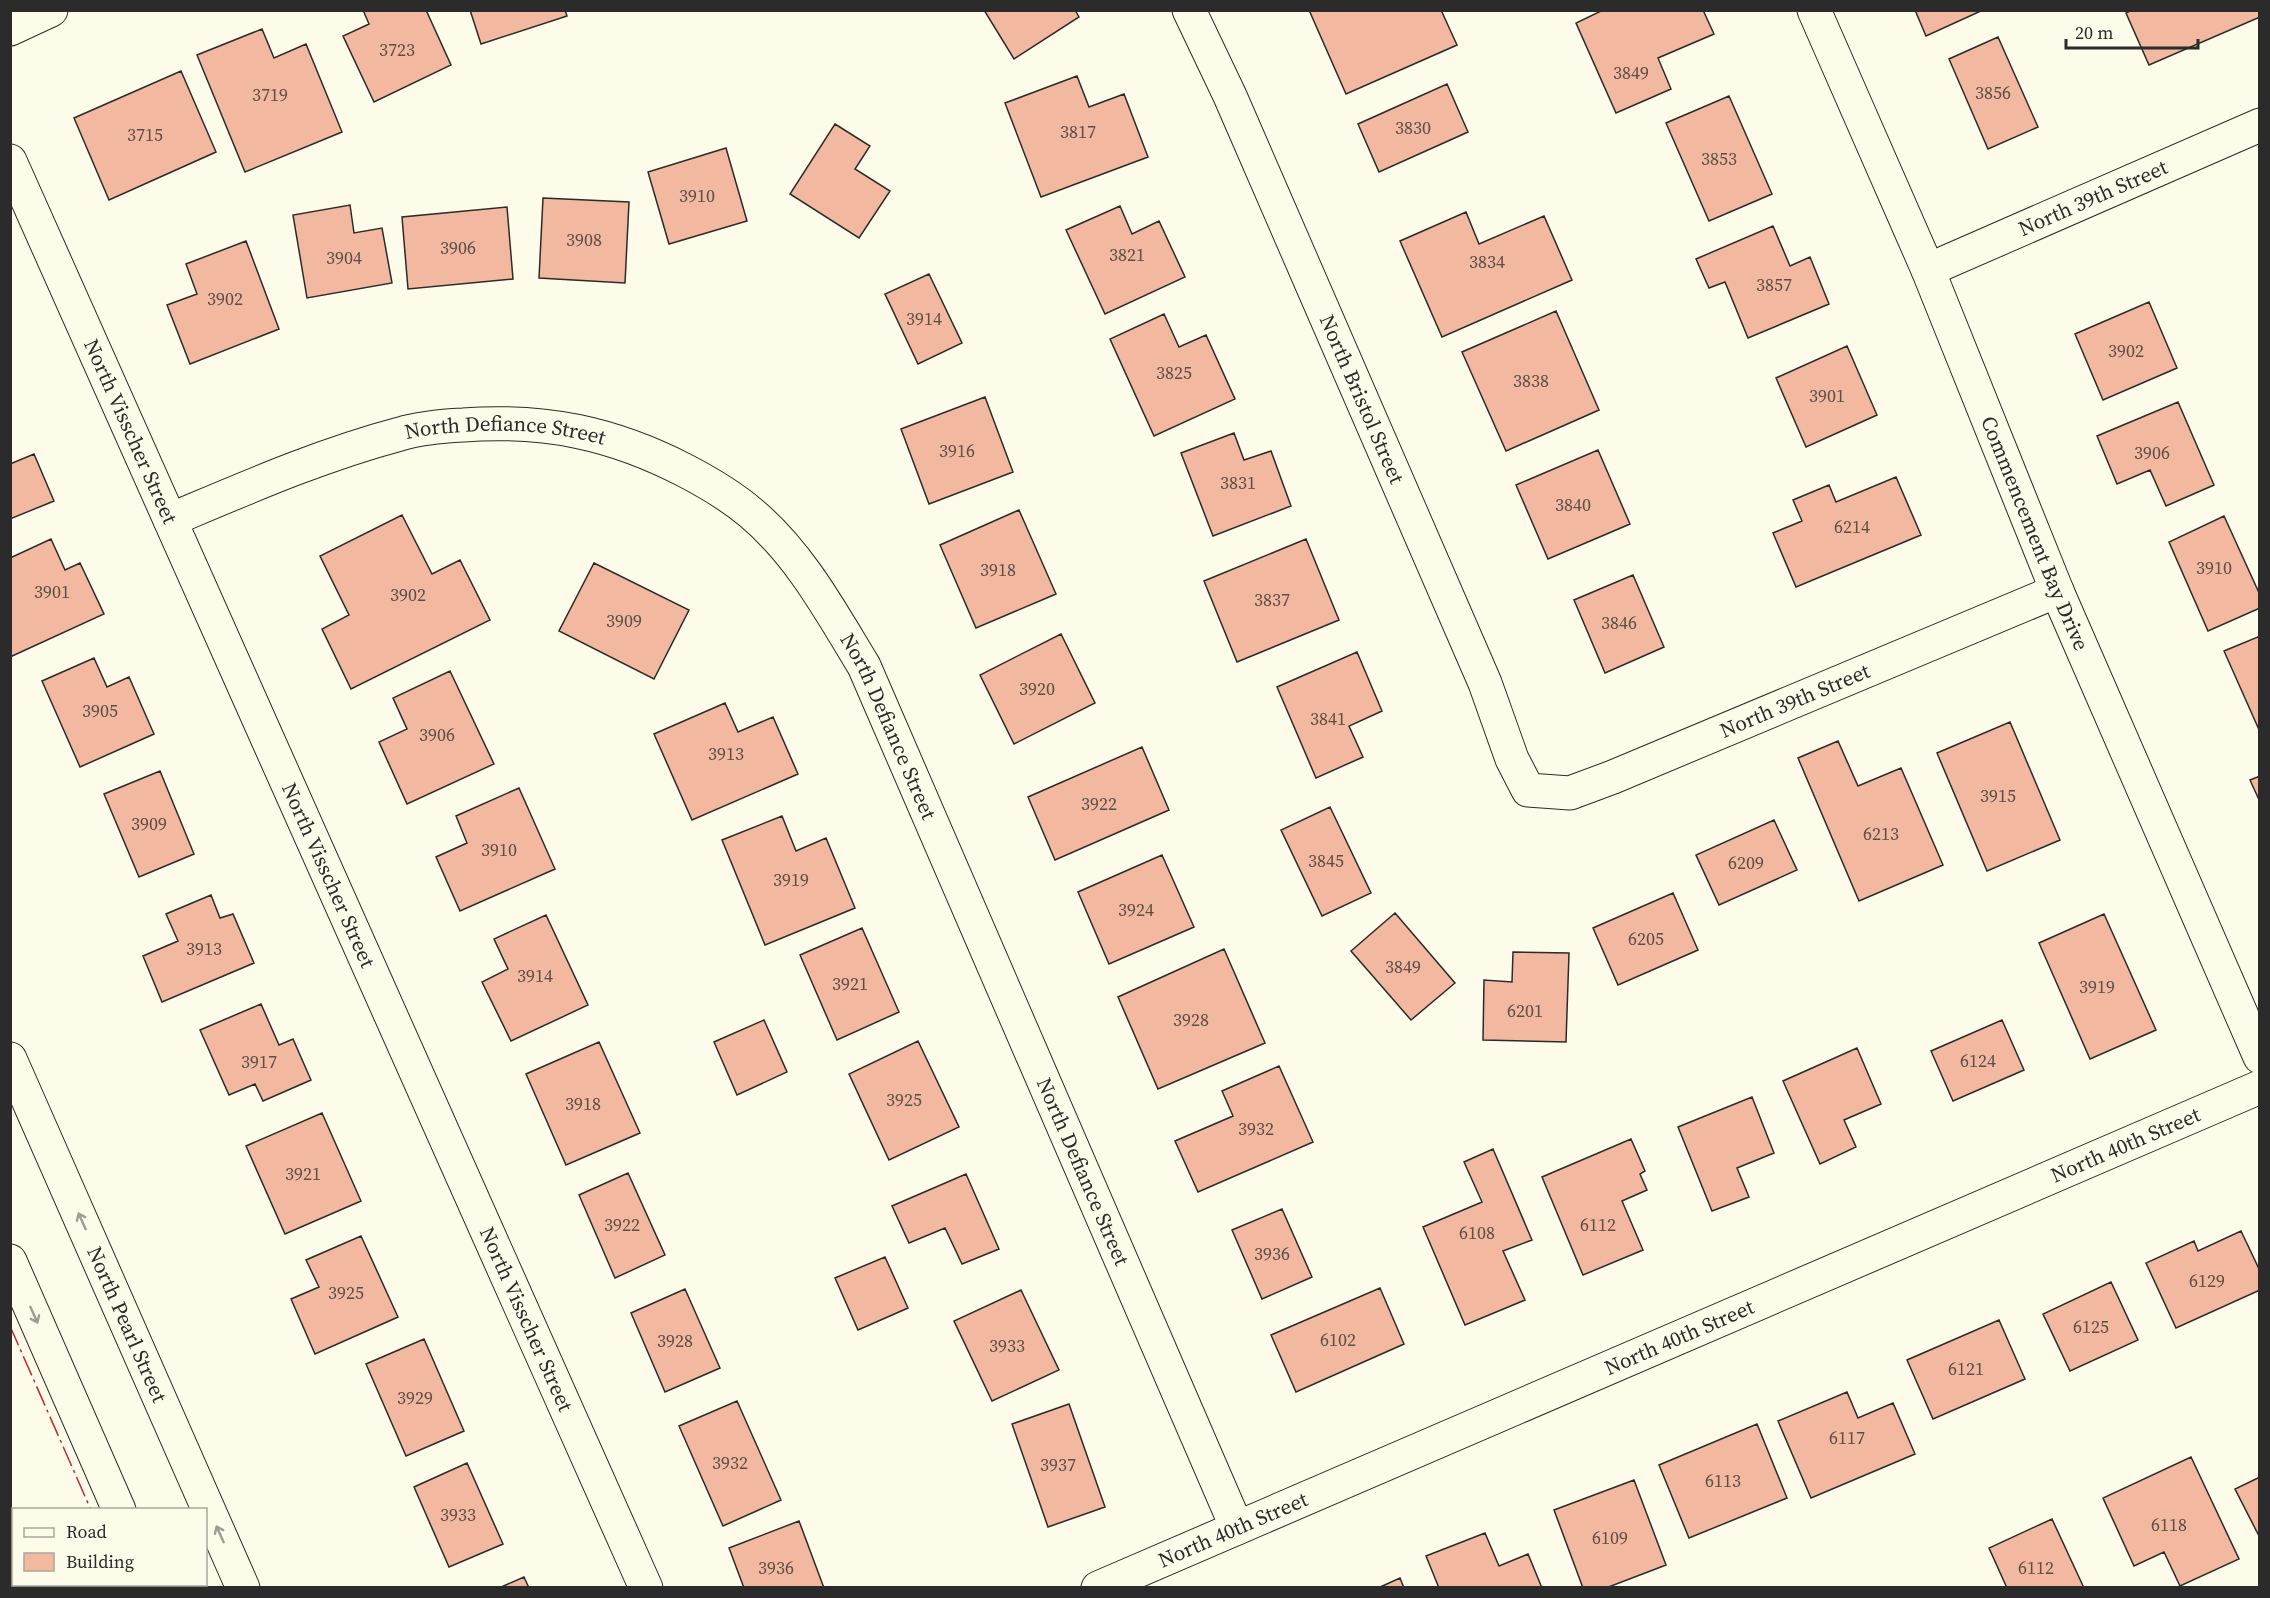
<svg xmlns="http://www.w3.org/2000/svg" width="2270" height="1598" viewBox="0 0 2270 1598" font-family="'Source Serif 4',serif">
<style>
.building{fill:#f2b8a0;stroke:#2b2b2b;stroke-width:1.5}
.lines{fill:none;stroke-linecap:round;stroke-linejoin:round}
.street-casing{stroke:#2b2b2b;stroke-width:35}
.primary-casing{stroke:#2b2b2b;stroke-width:35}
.street{stroke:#fdfbea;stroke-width:33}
.primary{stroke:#fdfbea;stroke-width:33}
.power{stroke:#c62828;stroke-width:1.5;stroke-dasharray:21 4.5 3 4.5;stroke-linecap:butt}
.oneway{stroke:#9e9d94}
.labels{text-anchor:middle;stroke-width:4.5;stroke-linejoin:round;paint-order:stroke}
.number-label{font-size:18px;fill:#5d4e48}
.street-label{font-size:21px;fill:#2b2b2b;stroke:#fdfbea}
</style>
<rect width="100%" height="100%" fill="#fdfbea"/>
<path class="building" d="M363,10h63l25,55 -77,37 -31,-66 26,-12z
M470,10h95l2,6 -86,28z
M984,10h91l4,7 -65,42z
M1309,10h132l16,35 -111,49z
M1603,10h100l11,24 -56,24 13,31 -55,24 -40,-90z
M1915,10h68l-57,26z
M2132,10h128v7l-111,48 -23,-52z
M262,29l12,29 32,-14 36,88 -97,40 -48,-117z
M1998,37l40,90 -50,22 -39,-90z
M181,71l35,81 -107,48 -35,-82z
M1077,76l12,31 35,-13 24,63 -107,40 -36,-94z
M1447,84l21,48 -89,40 -21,-48z
M1729,96l43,98 -63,27 -43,-98z
M835,124l35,22 -15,23 35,22 -31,47 -69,-44z
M726,148l21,73 -78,23 -21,-72z
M543,198l86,4 -4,81 -86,-5z
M350,205l4,28 28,-5 10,55 -85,15 -14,-83z
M1120,206l12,28 27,-13 26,56 -80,37 -39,-84z
M507,207l6,72 -105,10 -6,-72z
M1466,212l13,32 65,-28 28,64 -130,57 -42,-96z
M1773,226l17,40 20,-9 19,47 -81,34 -23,-56 -16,6 -13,-29z
M246,241l33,88 -89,35 -23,-59 30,-11 -11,-30z
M929,274l33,69 -44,21 -33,-70z
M2149,302l28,66 -74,32 -28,-66z
M1556,311l43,99 -93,41 -44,-99z
M1164,314l15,33 27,-12 29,64 -81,37 -44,-97z
M1847,346l30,69 -71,32 -30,-69z
M985,397l28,75 -84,32 -28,-75z
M2178,402l36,83 -48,21 -16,-36 -33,14 -20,-48z
M1234,433l10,27 27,-9 20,55 -78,30 -32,-83z
M1598,450l32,74 -82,35 -32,-74z
M34,454l20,47 -44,18v-55z
M1896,477l25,58 -125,52 -23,-54 29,-12 -9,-21 36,-15 7,17z
M1019,510l37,84 -80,34 -36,-83z
M402,515l30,59 28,-14 30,60 -139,69 -29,-60 27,-14 -29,-59z
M2224,516l36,79v13l-52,23 -39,-89z
M51,539l14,31 15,-7 24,51 -94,43v-99z
M1306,539l33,81 -102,42 -33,-81z
M594,563l95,47 -35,69 -95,-48z
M1633,575l31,72 -59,26 -31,-73z
M1061,634l34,69 -81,41 -34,-69z
M2260,636v96l-36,-81z
M1357,652l25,59 -33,15 14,31 -47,21 -39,-91z
M94,658l13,29 22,-10 25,57 -74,33 -38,-86z
M450,671l44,93 -87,40 -28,-62 28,-13 -14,-31z
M725,703l13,29 35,-15 25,57 -106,46 -38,-86z
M2010,722l50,118 -73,31 -50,-118z
M1838,741l20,45 43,-18 42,97 -84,36 -61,-143z
M1142,747l27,63 -114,50 -27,-63z
M160,771l34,83 -55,23 -35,-83z
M2260,776v26l-10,-22z
M519,788l36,81 -95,42 -24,-54 31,-14 -11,-27z
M1330,807l41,86 -49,23 -41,-86z
M782,816l14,35 30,-13 29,70 -90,37 -43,-105z
M1774,820l23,50 -78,35 -23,-50z
M1162,855l32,72 -85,37 -31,-72z
M1673,893l25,57 -80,35 -25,-57z
M211,895l9,23 13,-4 21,49 -92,39 -19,-46 35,-15 -12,-27z
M1395,913l60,70 -44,37 -60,-69z
M2104,914l52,116 -66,29 -51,-116z
M546,915l42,90 -77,36 -29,-59 26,-13 -14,-30z
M862,928l37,84 -62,28 -37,-85z
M1224,949l41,94 -107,46 -40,-92z
M1513,952l56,1 -3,89 -83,-2 1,-60 28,2z
M261,1004l18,41 14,-6 18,41 -48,21 -8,-17 -26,11 -29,-65z
M764,1020l23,52 -50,23 -23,-53z
M2002,1020l22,50 -71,31 -22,-50z
M918,1041l41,86 -70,33 -40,-86z
M599,1042l41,91 -74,32 -40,-91z
M1857,1048l24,56 -37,16 12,27 -36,17 -37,-83z
M1279,1066l34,76 -115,50 -23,-51 58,-25 -11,-25z
M1752,1097l22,56 -37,15 12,29 -37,14 -34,-84z
M322,1113l39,88 -76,33 -39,-88z
M1631,1139l14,32 -5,3 7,16 -25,11 21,49 -60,25 -41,-98z
M1493,1149l39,91 -29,11 22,49 -60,25 -42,-98 59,-25 -18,-40z
M628,1173l37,82 -50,23 -36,-83z
M966,1174l33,75 -37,15 -17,-36 -36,15 -17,-37z
M1282,1209l30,68 -50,22 -30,-69z
M2241,1231l19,40v19l-84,38 -30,-65 48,-22 4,10z
M361,1236l37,81 -83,37 -24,-55 28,-12 -13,-27z
M885,1257l23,51 -50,22 -23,-52z
M2111,1282l27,58 -68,31 -27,-57z
M1380,1288l24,56 -108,48 -25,-57z
M685,1289l35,79 -55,24 -34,-79z
M1021,1290l38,80 -67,31 -38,-80z
M1999,1320l26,59 -92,40 -26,-59z
M424,1339l40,92 -58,25 -40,-92z
M1847,1392l11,26 35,-15 22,51 -104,44 -33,-77z
M737,1401l44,99 -58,26 -44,-100z
M1069,1404l36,103 -57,20 -36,-103z
M1757,1424l30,74 -98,40 -30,-73z
M2191,1457l48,102 -59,27 -16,-34 -30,14 -31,-68z
M467,1463l36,81 -54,23 -35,-80z
M2260,1477v61l-25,-49z
M1634,1480l32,85 -60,23h-23l-29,-78z
M2052,1519l32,69h-77l-18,-40z
M799,1521l25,67h-80l-15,-40z
M1485,1533l14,33 29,-12 14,34h-103l-13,-32z
M524,1577l5,11h-30z
M1400,1578l4,10h-26z"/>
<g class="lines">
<g class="street-casing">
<g id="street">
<path id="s1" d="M1189,10l41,86 255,587 27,76 16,31 42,3 43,-16 444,-186"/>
<path id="s2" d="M1814,10l114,260 129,321 203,466"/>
<path d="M10,29l41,-19"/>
<path id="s3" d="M10,161l636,1427"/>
<path id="s4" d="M1928,270l332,-145"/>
<path id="s5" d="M170,520c76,-32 151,-65 230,-86 20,-6 42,-8 63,-9 82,-6 150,8 223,46 23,12 45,25 65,42 49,41 80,99 113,153l373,862"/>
<path id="s6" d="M1098,1588l1162,-501"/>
</g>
</g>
<g class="primary-casing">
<g id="primary">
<path id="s7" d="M10,1059l233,529"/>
<path d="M10,1261l109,249"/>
<path d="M152,1584l2,4"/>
</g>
</g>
<use href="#street" class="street"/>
<use href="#primary" class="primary"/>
<path class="power" d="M10,1326l81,184
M124,1584l2,4"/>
</g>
<defs><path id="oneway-shaft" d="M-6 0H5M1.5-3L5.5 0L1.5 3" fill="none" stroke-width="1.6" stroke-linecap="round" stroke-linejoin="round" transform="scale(1.5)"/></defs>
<g class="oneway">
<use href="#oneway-shaft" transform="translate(82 1221) rotate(-114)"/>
<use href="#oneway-shaft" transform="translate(34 1315) rotate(66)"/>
<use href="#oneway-shaft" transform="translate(220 1534) rotate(-114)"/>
</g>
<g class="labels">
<g class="number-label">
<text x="397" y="56">3723</text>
<text x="1631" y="79">3849</text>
<text x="1993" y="99">3856</text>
<text x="270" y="101">3719</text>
<text x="1413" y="134">3830</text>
<text x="1078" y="138">3817</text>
<text x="145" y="141">3715</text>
<text x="1719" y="165">3853</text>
<text x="697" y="202">3910</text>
<text x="584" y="246">3908</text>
<text x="458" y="254">3906</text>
<text x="1127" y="261">3821</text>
<text x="344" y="264">3904</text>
<text x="1487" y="268">3834</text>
<text x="1774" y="291">3857</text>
<text x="225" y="305">3902</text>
<text x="924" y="325">3914</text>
<text x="2126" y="357">3902</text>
<text x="1174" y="379">3825</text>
<text x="1531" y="387">3838</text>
<text x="1827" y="402">3901</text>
<text x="957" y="457">3916</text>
<text x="2152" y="459">3906</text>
<text x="1238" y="489">3831</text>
<text x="1573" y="511">3840</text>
<text x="1852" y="533">6214</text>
<text x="2214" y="574">3910</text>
<text x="998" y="576">3918</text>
<text x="52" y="598">3901</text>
<text x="408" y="601">3902</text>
<text x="1272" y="606">3837</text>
<text x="624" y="627">3909</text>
<text x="1619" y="629">3846</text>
<text x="1037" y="695">3920</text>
<text x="100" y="717">3905</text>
<text x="1328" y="725">3841</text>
<text x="437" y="741">3906</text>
<text x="726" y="760">3913</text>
<text x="1998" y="802">3915</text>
<text x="1099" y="810">3922</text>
<text x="149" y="830">3909</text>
<text x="1881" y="840">6213</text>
<text x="499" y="856">3910</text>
<text x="1326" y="867">3845</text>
<text x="1746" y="869">6209</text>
<text x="791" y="886">3919</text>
<text x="1136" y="916">3924</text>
<text x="1646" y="945">6205</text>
<text x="204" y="955">3913</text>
<text x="1403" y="973">3849</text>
<text x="535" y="982">3914</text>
<text x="850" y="990">3921</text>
<text x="2097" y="993">3919</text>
<text x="1525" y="1017">6201</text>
<text x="1191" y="1026">3928</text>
<text x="1978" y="1067">6124</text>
<text x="259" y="1068">3917</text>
<text x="904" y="1106">3925</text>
<text x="583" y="1110">3918</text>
<text x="1256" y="1135">3932</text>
<text x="303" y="1180">3921</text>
<text x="622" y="1231">3922</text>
<text x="1598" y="1231">6112</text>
<text x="1477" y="1239">6108</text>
<text x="1272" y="1260">3936</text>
<text x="2207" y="1287">6129</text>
<text x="346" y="1299">3925</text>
<text x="2091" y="1333">6125</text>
<text x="1338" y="1346">6102</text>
<text x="675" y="1347">3928</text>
<text x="1007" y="1352">3933</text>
<text x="1966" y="1375">6121</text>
<text x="415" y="1404">3929</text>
<text x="1847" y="1444">6117</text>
<text x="730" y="1469">3932</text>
<text x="1058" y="1471">3937</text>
<text x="1723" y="1487">6113</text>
<text x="458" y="1521">3933</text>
<text x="2169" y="1531">6118</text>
<text x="1610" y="1544">6109</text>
<text x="776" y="1574">3936</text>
<text x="2036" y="1574">6112</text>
</g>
<g class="street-label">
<text dy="7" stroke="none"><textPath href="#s4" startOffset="180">North 39th Street</textPath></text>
<text dy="7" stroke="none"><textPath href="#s1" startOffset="426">North Bristol Street</textPath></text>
<text dy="7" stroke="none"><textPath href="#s3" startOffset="296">North Visscher Street</textPath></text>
<text dy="7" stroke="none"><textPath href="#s5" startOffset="352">North Defiance Street</textPath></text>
<text dy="7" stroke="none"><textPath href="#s2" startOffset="568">Commencement Bay Drive</textPath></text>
<text dy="7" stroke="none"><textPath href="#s1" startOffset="1136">North 39th Street</textPath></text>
<text dy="7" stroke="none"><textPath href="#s5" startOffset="874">North Defiance Street</textPath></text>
<text dy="7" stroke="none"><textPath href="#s3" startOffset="782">North Visscher Street</textPath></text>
<text dy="7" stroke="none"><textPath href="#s6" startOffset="1119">North 40th Street</textPath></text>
<text dy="7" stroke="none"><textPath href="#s5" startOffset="1360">North Defiance Street</textPath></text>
<text dy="7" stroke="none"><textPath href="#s3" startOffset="1268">North Visscher Street</textPath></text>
<text dy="7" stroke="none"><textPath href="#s7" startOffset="290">North Pearl Street</textPath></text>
<text dy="7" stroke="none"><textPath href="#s6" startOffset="633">North 40th Street</textPath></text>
<text dy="7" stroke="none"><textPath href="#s6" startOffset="147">North 40th Street</textPath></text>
</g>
</g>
<rect width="2270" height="1598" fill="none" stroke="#2b2b2b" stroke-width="24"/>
<rect x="12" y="1508" width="195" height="78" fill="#fdfbea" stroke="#a9a89e" stroke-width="1.5"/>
<rect x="24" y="1528" width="30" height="9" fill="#fdfbea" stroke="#a9a89e" stroke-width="1.5"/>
<text x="66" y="1538" font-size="18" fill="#2b2b2b">Road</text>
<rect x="24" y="1553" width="30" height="18" fill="#f2b8a0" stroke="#a9a89e" stroke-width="1.5"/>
<text x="66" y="1568" font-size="18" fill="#2b2b2b">Building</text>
<path d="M2066 39v9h132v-9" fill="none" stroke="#2b2b2b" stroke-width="3"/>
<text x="2075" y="39" font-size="18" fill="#2b2b2b" stroke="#fdfbea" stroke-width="4.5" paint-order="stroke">20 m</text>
</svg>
